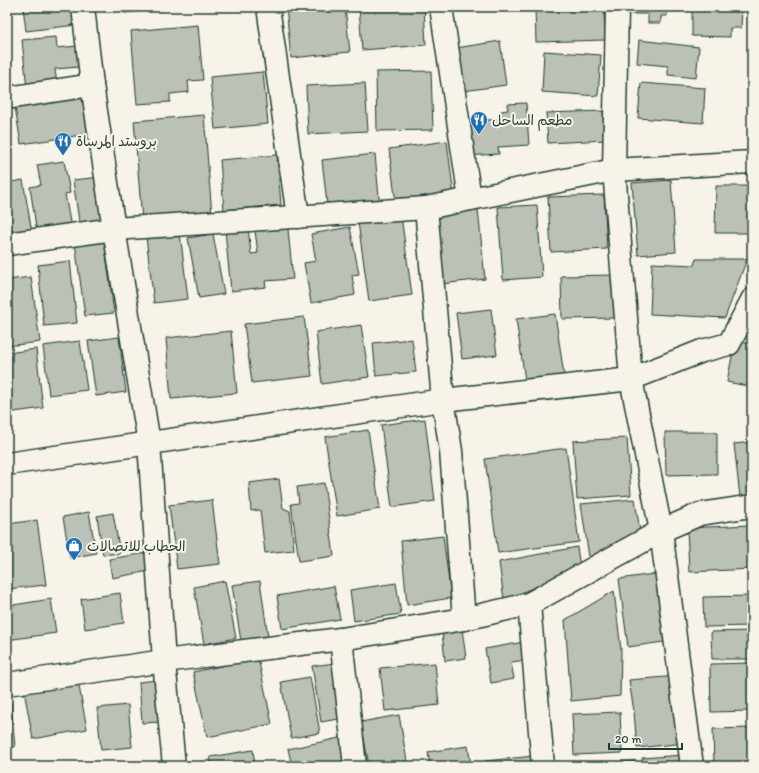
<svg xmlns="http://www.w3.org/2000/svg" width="759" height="773" font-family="Itim,'Playpen Sans Arabic',sans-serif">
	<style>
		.building { fill: #bbc1b6; stroke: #1f3d34 }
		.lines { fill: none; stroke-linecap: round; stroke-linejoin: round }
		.minor-casing { stroke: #1f3d34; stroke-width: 25 }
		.minor { stroke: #f7f3e8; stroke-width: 22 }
		.labels { text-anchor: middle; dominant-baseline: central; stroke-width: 4; stroke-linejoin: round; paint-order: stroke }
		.poi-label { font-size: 14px; fill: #1f3d34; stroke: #f7f3e8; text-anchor: start }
	</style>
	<rect width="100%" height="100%" fill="#f7f3e8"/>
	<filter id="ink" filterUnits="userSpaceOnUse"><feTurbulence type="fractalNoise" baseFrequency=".025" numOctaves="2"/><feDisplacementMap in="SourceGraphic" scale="8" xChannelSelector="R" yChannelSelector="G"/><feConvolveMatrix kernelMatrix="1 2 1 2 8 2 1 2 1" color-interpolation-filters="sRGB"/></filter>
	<g filter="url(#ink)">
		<g class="building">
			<path d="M23 7H73L76 25 26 31Z"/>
			<path d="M124 7H171V9L124 13Z"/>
			<path d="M286 7H345L350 52 291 58Z"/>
			<path d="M359 7H424L426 45 362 50Z"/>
			<path d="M535 7H604L605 40 536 42Z"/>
			<path d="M631 7H667V16H661V23H648V14H631Z"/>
			<path d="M692 7H742L741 28H730V37L692 36Z"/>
			<path d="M198 25 203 80 188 81 189 92 170 94V102L137 104 131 31Z"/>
			<path d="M56 37 57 48 77 46 79 67 55 69 57 86 27 89 22 40Z"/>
			<path d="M639 40 699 47 696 78 668 75V66L637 63Z"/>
			<path d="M500 41 506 85 456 92 450 49Z"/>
			<path d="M544 51 601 55 598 96 542 92Z"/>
			<path d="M431 71 433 130 377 131 376 72Z"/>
			<path d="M263 72 268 124 215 129 210 77Z"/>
			<path d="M365 83 368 131 308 134 306 86Z"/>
			<path d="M641 83 705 88 703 123 638 118Z"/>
			<path d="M83 97 89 134 21 144 15 107Z"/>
			<path d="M526 103 529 145 498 147 499 154 466 156 463 122 502 119 501 111 508 110 507 104Z"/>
			<path d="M604 111 606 140 548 143 546 113Z"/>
			<path d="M7 114 11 140H7Z"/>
			<path d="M204 115 212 215 142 221 134 121Z"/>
			<path d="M447 141 454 196 396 204 389 149Z"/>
			<path d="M375 154 380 208 328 213 322 160Z"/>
			<path d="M277 155 281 205 224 210 220 160Z"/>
			<path d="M64 161 70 193 65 194 71 228 37 233 30 187 41 185 37 165Z"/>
			<path d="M101 177 107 224 80 228 73 180Z"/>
			<path d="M23 180 32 233 7 237V183Z"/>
			<path d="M671 180 676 252 638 255 632 183Z"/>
			<path d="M716 186H752V233H715Z"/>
			<path d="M604 195 607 249 551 252 548 197Z"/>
			<path d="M537 205 542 277 503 280 498 207Z"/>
			<path d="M478 209 485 279 441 284 433 213Z"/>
			<path d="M401 216 412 295 369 301 358 222Z"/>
			<path d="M287 220 293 279 265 281 266 287 231 291 225 230 248 227 251 254 258 253 255 231 261 230V223Z"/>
			<path d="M350 227 359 274 352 275 355 295 311 303 304 263 316 261 311 234Z"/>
			<path d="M180 233 188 299 154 303 146 237Z"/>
			<path d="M213 234 224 294 199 298 188 238Z"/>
			<path d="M104 239 114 313 85 316 75 243Z"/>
			<path d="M696 259H747L725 318 650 314 652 263 694 265Z"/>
			<path d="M70 261 77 323 44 326 38 265Z"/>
			<path d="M615 275 616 318 562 319 561 276Z"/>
			<path d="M31 277 40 342 7 346V280Z"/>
			<path d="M491 309 497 355 462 359 456 313Z"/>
			<path d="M555 314 565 382 526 387 516 319Z"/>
			<path d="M304 317 312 376 252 383 244 324Z"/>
			<path d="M361 325 369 377 322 384 316 332Z"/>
			<path d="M231 331 237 393 171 399 166 338Z"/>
			<path d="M119 337 126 392 96 396 88 341Z"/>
			<path d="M412 339 416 372 376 376 373 343Z"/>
			<path d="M80 341 87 390 49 395 43 346Z"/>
			<path d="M735 341 752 344V387L727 382Z"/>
			<path d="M36 349 43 408 7 413V353Z"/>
			<path d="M425 419 435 501 392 507 381 425Z"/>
			<path d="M368 430 380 509 337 516 325 437Z"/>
			<path d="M665 432H717V474L666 475Z"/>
			<path d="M627 438 631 495 577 499 573 441Z"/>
			<path d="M752 442V496L740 497 734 444Z"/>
			<path d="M566 448 579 542 498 553 485 459Z"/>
			<path d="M279 479 283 508 290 511 294 550 265 553 260 510 251 511 249 483Z"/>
			<path d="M324 483 334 556 299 561 291 504 299 503 297 487Z"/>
			<path d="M635 499 641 538 589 557 581 504Z"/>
			<path d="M212 500 220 564 177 569 169 505Z"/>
			<path d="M89 512 96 553 70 558 63 517Z"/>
			<path d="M113 513 120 553 103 555 97 516Z"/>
			<path d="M37 520 46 585 7 589V524Z"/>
			<path d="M750 525 752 569 689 572 687 528Z"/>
			<path d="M443 536 451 598 407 605 401 541Z"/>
			<path d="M577 547 580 568 504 600 499 562Z"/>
			<path d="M146 553 149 571 112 578 109 559Z"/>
			<path d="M661 573 671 641 628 647 619 579Z"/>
			<path d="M225 581 236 638 204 644 194 587Z"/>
			<path d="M260 581 268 637 241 641 232 585Z"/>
			<path d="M396 583 401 614 354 621 350 590Z"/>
			<path d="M334 586 340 619 282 629 277 596Z"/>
			<path d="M614 591 621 650 620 696 571 701 565 620Z"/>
			<path d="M120 593 124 623 85 629 81 599Z"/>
			<path d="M752 596V626L704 627 703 597Z"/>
			<path d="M51 599 56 633 7 640V606Z"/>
			<path d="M462 629 466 658 445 661 442 632Z"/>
			<path d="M752 631V659H712L711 632Z"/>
			<path d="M524 642 527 660 511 662 514 679 491 683 485 649Z"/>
			<path d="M258 658 272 724 207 737 193 672Z"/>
			<path d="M335 663 344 718 321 722 312 666Z"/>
			<path d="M435 663 439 705 385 711 380 668Z"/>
			<path d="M752 663V711L711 712 710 664Z"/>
			<path d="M678 676 685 743 637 748 634 712 629 680Z"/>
			<path d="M310 677 320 733 291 738 281 682Z"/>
			<path d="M158 680 162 722 142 723 139 682Z"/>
			<path d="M78 681 87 729 33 739 24 691Z"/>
			<path d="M7 702H11L15 747 7 748Z"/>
			<path d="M128 705 132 747 101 750 97 708Z"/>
			<path d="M620 712 622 753 574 755 572 714Z"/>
			<path d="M399 715 407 761 380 766H369L361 722Z"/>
			<path d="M752 728V766H714L713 729Z"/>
			<path d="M344 737 350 766H292L288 749Z"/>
			<path d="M468 746 471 766H430L428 752Z"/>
			<path d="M253 750 255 766H211L210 757Z"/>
			<path d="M683 755 684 766H643L642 758Z"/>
			<path d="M534 756 535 766H486L485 761Z"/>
			<path d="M635 761 636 766H575V765Z"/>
		</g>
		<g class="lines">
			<defs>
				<g id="minor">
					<path d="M83 7 92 85 114 229 149 443 164 661 174 766"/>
					<path d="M268 7 298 217"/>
					<path d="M441 7 470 199"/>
					<path d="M617 7 614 170 631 379 661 531 692 766"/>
					<path d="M7 98 92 85"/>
					<path d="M426 208 443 400 451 451 464 619"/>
					<path d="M7 244 114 229 426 208 614 170 752 162"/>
					<path d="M7 464 443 400 631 379 702 351 729 344 752 300"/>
					<path d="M529 604 543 766"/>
					<path d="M341 639 355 766"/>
					<path d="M7 684 164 661 341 639 464 619 529 604 661 531 700 514 752 506"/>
				</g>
			</defs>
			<use href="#minor" class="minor-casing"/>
			<use href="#minor" class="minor"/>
		</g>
	</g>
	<defs>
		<symbol id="restaurant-pin" viewBox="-11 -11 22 30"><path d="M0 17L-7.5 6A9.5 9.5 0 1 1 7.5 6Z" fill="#1f6fb2" stroke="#f7f3e8"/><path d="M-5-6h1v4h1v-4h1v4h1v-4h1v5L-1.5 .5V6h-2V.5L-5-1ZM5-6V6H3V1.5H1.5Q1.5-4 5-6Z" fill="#fff"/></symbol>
		<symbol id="shop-pin" viewBox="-11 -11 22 30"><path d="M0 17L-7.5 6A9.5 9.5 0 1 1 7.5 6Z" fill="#1f6fb2" stroke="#f7f3e8"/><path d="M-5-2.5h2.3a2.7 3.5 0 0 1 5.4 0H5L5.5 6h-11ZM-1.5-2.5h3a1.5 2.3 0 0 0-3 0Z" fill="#fff"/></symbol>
	</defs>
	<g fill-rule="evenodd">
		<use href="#restaurant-pin" x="469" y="110" width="20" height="27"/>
		<use href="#restaurant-pin" x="53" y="131" width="20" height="27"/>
		<use href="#shop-pin" x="64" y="536" width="20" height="27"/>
	</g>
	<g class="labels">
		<g class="poi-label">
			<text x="492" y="120">مطعم الساحل</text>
			<text x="76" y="141">بروستد المرساة</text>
			<text x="87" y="546">الحطاب للاتصالات</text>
		</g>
	</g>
	<rect width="759" height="773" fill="none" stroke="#f7f3e8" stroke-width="24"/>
	<rect x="12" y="12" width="735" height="749" fill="none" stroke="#1f3d34" stroke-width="1.5" filter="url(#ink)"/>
	<path d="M609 743v6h73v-6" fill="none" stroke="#1f3d34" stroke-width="2"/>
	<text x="615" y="743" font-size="12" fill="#1f3d34" stroke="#f7f3e8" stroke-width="3" paint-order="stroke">20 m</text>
</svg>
